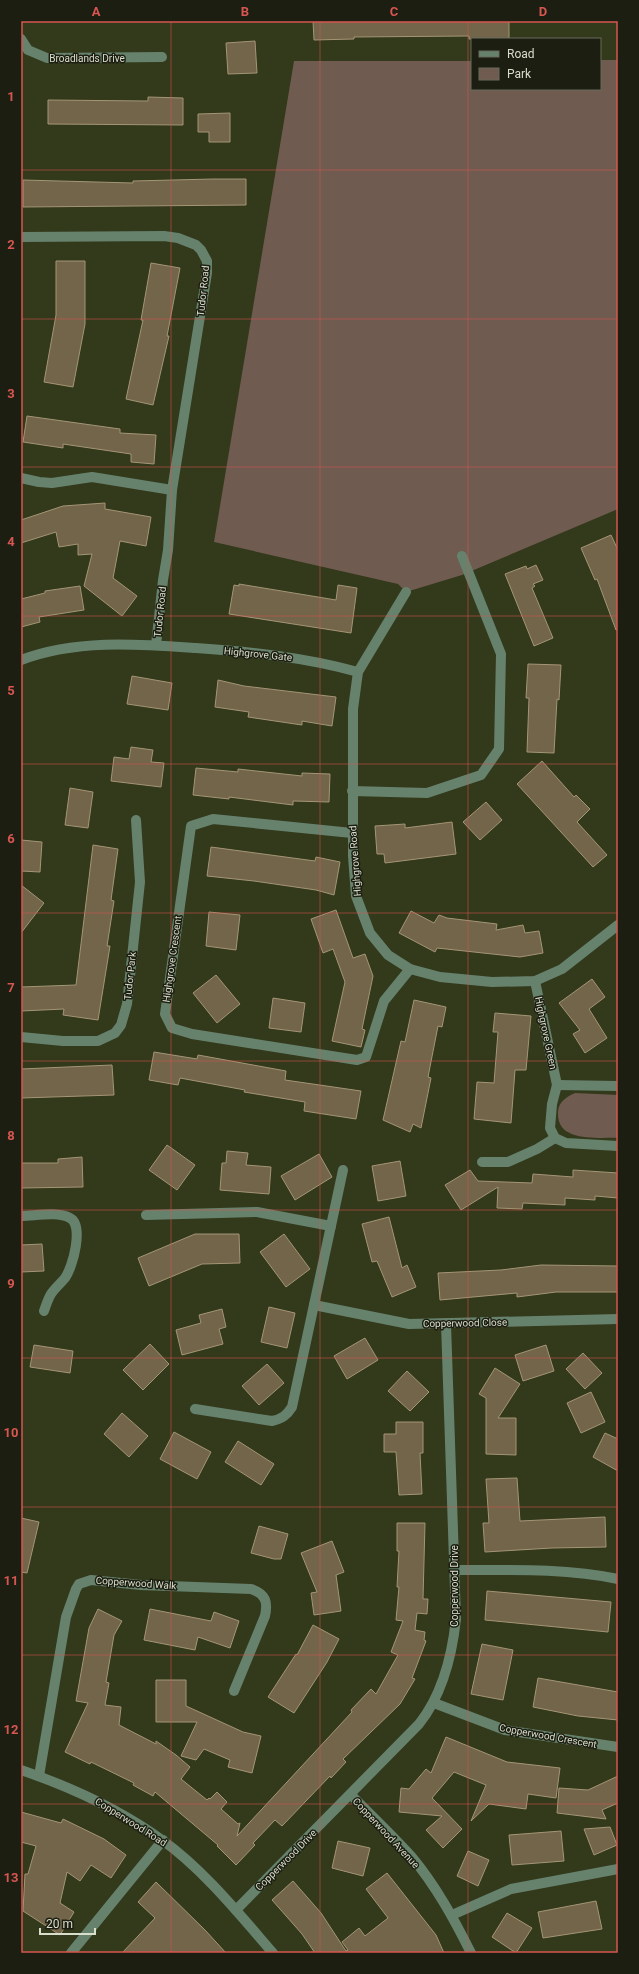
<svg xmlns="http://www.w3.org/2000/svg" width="639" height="1974" font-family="Roboto,sans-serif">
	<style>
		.green { fill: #6f5b4f }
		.building { fill: #72654a; stroke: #a49575 }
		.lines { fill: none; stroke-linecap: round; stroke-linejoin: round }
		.minor { stroke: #66826d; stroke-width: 10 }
		.grid { fill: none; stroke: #d75651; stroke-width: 1; stroke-opacity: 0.55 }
		.labels { text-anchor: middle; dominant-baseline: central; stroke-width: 3; stroke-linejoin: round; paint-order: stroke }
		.street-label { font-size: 10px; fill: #d9decc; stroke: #1c1e11 }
		.neatline { fill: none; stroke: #d75651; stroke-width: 1.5 }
		.grid-label { font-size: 13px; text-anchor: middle; font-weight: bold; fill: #d75651 }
	</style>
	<rect width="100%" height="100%" fill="#33391b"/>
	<g class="green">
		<path d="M600 60H618V509L462 575 406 592 398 584 214 542 294 61H472V89H600Z"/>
		<path d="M575 1093 618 1095V1138C598 1137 557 1143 558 1113 558 1102 566 1097 575 1093Z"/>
	</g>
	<g class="building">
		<path d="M313 21H509V39H469V36L354 37V39L314 40Z"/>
		<path d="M255 41 257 73 228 74 226 43Z"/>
		<path d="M148 97 183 98V125L48 124V100L148 101Z"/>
		<path d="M230 113V142H209V132H198V114Z"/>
		<path d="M213 179H246V205L23 207V180L133 183V181Z"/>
		<path d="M56 261H85V324L73 387 44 382 56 315Z"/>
		<path d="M151 263 180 268 167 336H169L153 405 126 399 143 320H141Z"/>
		<path d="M27 416 120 429V433L156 435 154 464 131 462V454L63 444V448L23 442Z"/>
		<path d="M105 503V509L151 517 146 546 120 541 113 578 137 596 122 616 84 586 92 554 78 555V544L59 547 56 532 21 543V520L63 506Z"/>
		<path d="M611 535 618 550V630H616L597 579 595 580 581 548Z"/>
		<path d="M536 565 543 580 533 584 535 586 532 588 553 638 534 646 505 574 526 566 527 569Z"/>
		<path d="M239 584 336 600 338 585 357 588 351 633 229 614 234 585 239 586Z"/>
		<path d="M80 586 84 610 39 617 40 622 21 627V599L45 593V591Z"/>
		<path d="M528 664 561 665 559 700 557 699 554 753 527 752 529 698H526Z"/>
		<path d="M132 676 172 683 168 710 127 704Z"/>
		<path d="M218 680 244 686 336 697 332 726 302 721V725L248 717 249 712 215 707Z"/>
		<path d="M131 747 153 750 151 762 164 763 161 787 111 781 114 757 129 759Z"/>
		<path d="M542 761 574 797 576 795 590 809 577 822 607 855 593 867 517 784Z"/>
		<path d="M196 768 238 772V769L302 776V773L330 774 329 802 293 801V805L229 797V799L193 795Z"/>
		<path d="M70 788 93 792 88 828 65 825Z"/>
		<path d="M486 802 502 820 480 840 463 822Z"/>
		<path d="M452 822 456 854 385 863 384 854H377L375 826 405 824V828Z"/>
		<path d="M21 840 42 842 40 872 21 871Z"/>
		<path d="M93 845 118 849 111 900 114 901 107 946H110L98 1020 63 1015 64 1009 21 1011V987L76 985Z"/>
		<path d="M211 847 315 861 316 857 340 862 334 895 316 890 254 881 207 876Z"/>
		<path d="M21 885 44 903 21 933Z"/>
		<path d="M336 910 353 958 365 954 373 976 362 1029 365 1030 361 1047 332 1041 345 982 333 949 323 953 311 919Z"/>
		<path d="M411 911 434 923 439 915 447 918 497 924 496 930 523 925 525 933 539 931 543 953 520 957 437 948 435 952 399 933Z"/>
		<path d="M209 912 240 915 236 950 206 946Z"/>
		<path d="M216 975 240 1004 217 1023 193 993Z"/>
		<path d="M592 979 605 997 589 1009 607 1038 585 1053 573 1034 580 1030 559 1003Z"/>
		<path d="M273 998 305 1003 301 1032 269 1028Z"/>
		<path d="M414 1000 446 1007 442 1027 438 1026 428 1077 431 1078 421 1128 413 1124 410 1132 383 1120 401 1041 405 1042Z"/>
		<path d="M495 1013 531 1016 526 1070H515L511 1123 474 1119 477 1082 494 1083 498 1032H493Z"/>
		<path d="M154 1052 197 1059 198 1055 286 1071 285 1080 361 1091 356 1119 304 1111 305 1102 244 1092 245 1090 180 1078 178 1085 149 1080Z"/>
		<path d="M112 1065 114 1095 21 1098V1069Z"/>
		<path d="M167 1145 195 1165 177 1190 149 1170Z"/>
		<path d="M227 1151 248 1153 246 1165 271 1167 269 1194 220 1190 222 1163H226Z"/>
		<path d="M319 1154 332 1177 295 1200 281 1176Z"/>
		<path d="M82 1157 83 1187 21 1188V1163H58V1159Z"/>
		<path d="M400 1161 406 1196 378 1201 372 1166Z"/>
		<path d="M470 1170 478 1181 532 1183 533 1174 573 1177V1170L618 1173V1198L595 1196V1200L565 1198V1205L523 1203 522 1209 497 1208 498 1187 461 1210 445 1185Z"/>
		<path d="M389 1217 402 1268 407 1265 416 1287 392 1297 377 1261 372 1262 362 1224Z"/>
		<path d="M195 1234H239L240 1263 202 1264 149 1286 138 1258Z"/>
		<path d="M284 1234 310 1269 286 1287 260 1252Z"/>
		<path d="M42 1244 44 1271 21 1272V1245Z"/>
		<path d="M541 1265 618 1266V1292H556L517 1297V1293L440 1300 438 1273 501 1270Z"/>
		<path d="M269 1307 295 1313 287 1348 261 1342Z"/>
		<path d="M222 1309 226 1327 219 1329 223 1344 182 1355 176 1330 201 1323 199 1315Z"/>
		<path d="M365 1338 378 1360 347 1379 334 1356Z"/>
		<path d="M150 1344 169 1364 143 1390 123 1370Z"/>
		<path d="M34 1345 73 1351 70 1373 30 1367Z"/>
		<path d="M546 1345 554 1371 523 1381 515 1355Z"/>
		<path d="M583 1353 602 1373 585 1389 566 1369Z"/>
		<path d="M267 1364 284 1383 259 1405 242 1386Z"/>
		<path d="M495 1368 520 1384 498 1418H516V1455L486 1454V1398L479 1394Z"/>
		<path d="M407 1371 429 1392 410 1411 388 1391Z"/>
		<path d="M591 1392 605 1422 581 1433 567 1403Z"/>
		<path d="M122 1413 148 1436 129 1457 104 1434Z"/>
		<path d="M396 1422H423V1453H420L422 1494 399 1495 396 1452H384V1434H396Z"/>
		<path d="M174 1432 211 1452 197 1479 160 1459Z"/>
		<path d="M605 1433 618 1439V1471L593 1457Z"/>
		<path d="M238 1441 274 1464 261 1485 225 1462Z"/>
		<path d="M517 1478 520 1521 605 1517 606 1547 552 1548 485 1552 483 1523H489L486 1479Z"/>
		<path d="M21 1518 39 1522 27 1573 21 1572Z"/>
		<path d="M397 1523H425L423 1599H428L427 1614 417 1613 415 1630 425 1632 424 1640 426 1641 412 1678 415 1679 400 1704 343 1759 346 1762 331 1778 330 1776 282 1826 275 1820 253 1843 255 1845 236 1865 217 1846 218 1845 155 1792 153 1796 133 1785 134 1783 91 1762 90 1764 65 1752 88 1703 76 1701 89 1628 98 1609 122 1621 114 1635 106 1682 109 1683 105 1705 121 1707 119 1725 156 1744V1741L176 1755 190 1767 181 1779 207 1800 209 1798 210 1799 217 1792 227 1802 221 1809 238 1824 240 1823 237 1836 352 1712 351 1710 371 1689 376 1694 398 1655 391 1652 403 1621 396 1620 399 1587H397L399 1551H397Z"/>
		<path d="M259 1526 288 1534 281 1559H274L251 1553Z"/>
		<path d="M332 1541 344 1572 336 1575 341 1611 314 1615 311 1593 317 1592 301 1553Z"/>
		<path d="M487 1591 611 1602 608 1632 485 1620Z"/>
		<path d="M150 1609 211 1621 214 1612 239 1621 230 1648 198 1637 195 1650 144 1640Z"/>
		<path d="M313 1625 339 1639 327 1662 294 1713 268 1697 296 1654 297 1655Z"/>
		<path d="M482 1644 513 1650 503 1700 471 1694Z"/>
		<path d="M538 1678 618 1692V1720L578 1716 533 1707Z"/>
		<path d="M156 1680H186V1706L243 1732 261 1736 252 1773 228 1767 230 1760 204 1749 196 1760 181 1756 197 1722H156Z"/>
		<path d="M446 1737 507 1762 560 1768 556 1798 528 1794 526 1809 489 1804 471 1821 486 1785 454 1772 432 1798 462 1829 443 1848 426 1830 442 1816 399 1812 401 1788 409 1789 426 1769 431 1773Z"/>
		<path d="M618 1776V1803L602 1810 606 1819 557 1813 559 1788 588 1790Z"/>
		<path d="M21 1812 61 1823 63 1819 104 1839 126 1855 111 1878 91 1865 80 1881 67 1872 60 1903 74 1912 60 1935 23 1911 25 1874H28L36 1846 21 1842Z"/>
		<path d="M610 1827 617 1845 594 1855 584 1829Z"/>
		<path d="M561 1831 564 1861 512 1865 509 1835Z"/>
		<path d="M338 1841 370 1848 363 1876 332 1868Z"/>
		<path d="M468 1851 489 1860 478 1886 457 1876Z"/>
		<path d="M387 1873 436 1935 444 1953H315L302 1934 272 1900 293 1881 321 1913 346 1951 348 1950 342 1942 359 1928 365 1936 388 1918 366 1889Z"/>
		<path d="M156 1882 205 1930 226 1953H122L155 1918 138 1902Z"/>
		<path d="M596 1901 602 1929 543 1938 538 1912Z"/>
		<path d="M507 1913 532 1928 516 1953 492 1937Z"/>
	</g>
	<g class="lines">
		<g class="minor">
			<path d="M21 39 28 50 47 58 162 57"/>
			<path d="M21 237 164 236 178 238 196 245 201 250 207 261V273L172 490 168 550 163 580 156 645"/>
			<path d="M21 478 39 482 52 483 92 477 172 490"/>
			<path d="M406 592 358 672 353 709V856L356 896 370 933 388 955 410 969 440 977 492 982 535 981 562 969 618 925"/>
			<path d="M21 660C76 639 138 644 196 648 252 652 304 657 358 672"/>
			<path d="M352 791 427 793 481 775 499 749 501 654 462 556"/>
			<path d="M352 833 213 819 191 826 165 1014 172 1028 192 1034 357 1060 366 1057 384 1001 410 969"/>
			<path d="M535 981 557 1085 552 1104 550 1128 555 1138 566 1143 618 1146"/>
			<path d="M21 1037 63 1041H98L115 1033 121 1025 127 1004 140 882 136 820"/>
			<path d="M557 1085 618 1086"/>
			<path d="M482 1162H508L537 1149 555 1138"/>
			<path d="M146 1215 257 1212 331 1226"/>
			<path d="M21 1216C35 1216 57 1211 70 1218 84 1225 73 1267 65 1278 61 1283 55 1288 51 1294 48 1299 46 1305 44 1311"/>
			<path d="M314 1305 409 1324 618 1319"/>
			<path d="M195 1409 272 1421C282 1419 287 1415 292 1407L343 1170"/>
			<path d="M455 1570C509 1570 565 1568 618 1579"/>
			<path d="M434 1703 505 1730 618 1747"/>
			<path d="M21 1770C71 1787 119 1809 162 1840 203 1869 240 1915 273 1953"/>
			<path d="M39 1776 66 1617 76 1589 79 1584 91 1580 141 1585 251 1589C266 1594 268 1602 265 1616L234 1691"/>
			<path d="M351 1795C371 1815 392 1835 411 1856 436 1886 454 1919 471 1953"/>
			<path d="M236 1910 419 1724C443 1694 452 1656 456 1619L446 1324"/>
			<path d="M452 1915 511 1889 618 1869"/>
			<path d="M71 1953 163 1840"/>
		</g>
	</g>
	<path class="grid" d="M171 21V1953M320 21V1953M468 21V1953M21 170H618M21 319H618M21 467H618M21 616H618M21 764H618M21 913H618M21 1061H618M21 1210H618M21 1358H618M21 1507H618M21 1655H618M21 1804H618"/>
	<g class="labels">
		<g class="street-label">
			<text x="87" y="58">Broadlands Drive</text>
			<text transform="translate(203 291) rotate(-84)">Tudor Road</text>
			<text transform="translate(160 612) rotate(-84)">Tudor Road</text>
			<text transform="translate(258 654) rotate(6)">Highgrove Gate</text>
			<text transform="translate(355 861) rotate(-94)">Highgrove Road</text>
			<text transform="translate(172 959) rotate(-82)">Highgrove Crescent</text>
			<text transform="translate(130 976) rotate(-84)">Tudor Park</text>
			<text transform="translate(546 1033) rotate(78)">Highgrove Green</text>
			<text transform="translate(465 1323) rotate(-1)">Copperwood Close</text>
			<text transform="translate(136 1583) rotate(4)">Copperwood Walk</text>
			<text transform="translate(454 1586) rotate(-90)">Copperwood Drive</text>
			<text transform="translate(548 1736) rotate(10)">Copperwood Crescent</text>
			<text transform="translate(131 1822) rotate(32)">Copperwood Road</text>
			<text transform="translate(386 1833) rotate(47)">Copperwood Avenue</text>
			<text transform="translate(286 1860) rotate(-45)">Copperwood Drive</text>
		</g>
	</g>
	<rect width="639" height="1974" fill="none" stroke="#1c1e11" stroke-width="44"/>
	<rect x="471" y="38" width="130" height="52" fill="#1c1e11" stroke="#686b5c"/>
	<rect x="479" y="51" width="20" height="6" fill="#66826d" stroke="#686b5c"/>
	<text x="507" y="58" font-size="12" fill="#d9decc">Road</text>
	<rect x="479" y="68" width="20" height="12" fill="#6f5b4f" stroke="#686b5c"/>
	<text x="507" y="78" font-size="12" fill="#d9decc">Park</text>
	<path d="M40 1928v6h55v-6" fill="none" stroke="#d9decc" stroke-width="2"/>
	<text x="46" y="1928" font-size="12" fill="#d9decc" stroke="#1c1e11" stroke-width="3" paint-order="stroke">20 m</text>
	<rect x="22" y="22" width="595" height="1930" class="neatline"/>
	<g class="grid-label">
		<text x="96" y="16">A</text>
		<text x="245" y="16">B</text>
		<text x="394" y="16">C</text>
		<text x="543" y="16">D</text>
		<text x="11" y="101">1</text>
		<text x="11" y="249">2</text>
		<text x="11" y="398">3</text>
		<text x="11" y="546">4</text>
		<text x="11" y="695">5</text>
		<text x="11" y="843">6</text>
		<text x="11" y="992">7</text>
		<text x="11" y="1140">8</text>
		<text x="11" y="1288">9</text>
		<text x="11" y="1437">10</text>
		<text x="11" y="1585">11</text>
		<text x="11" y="1734">12</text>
		<text x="11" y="1882">13</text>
	</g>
</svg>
